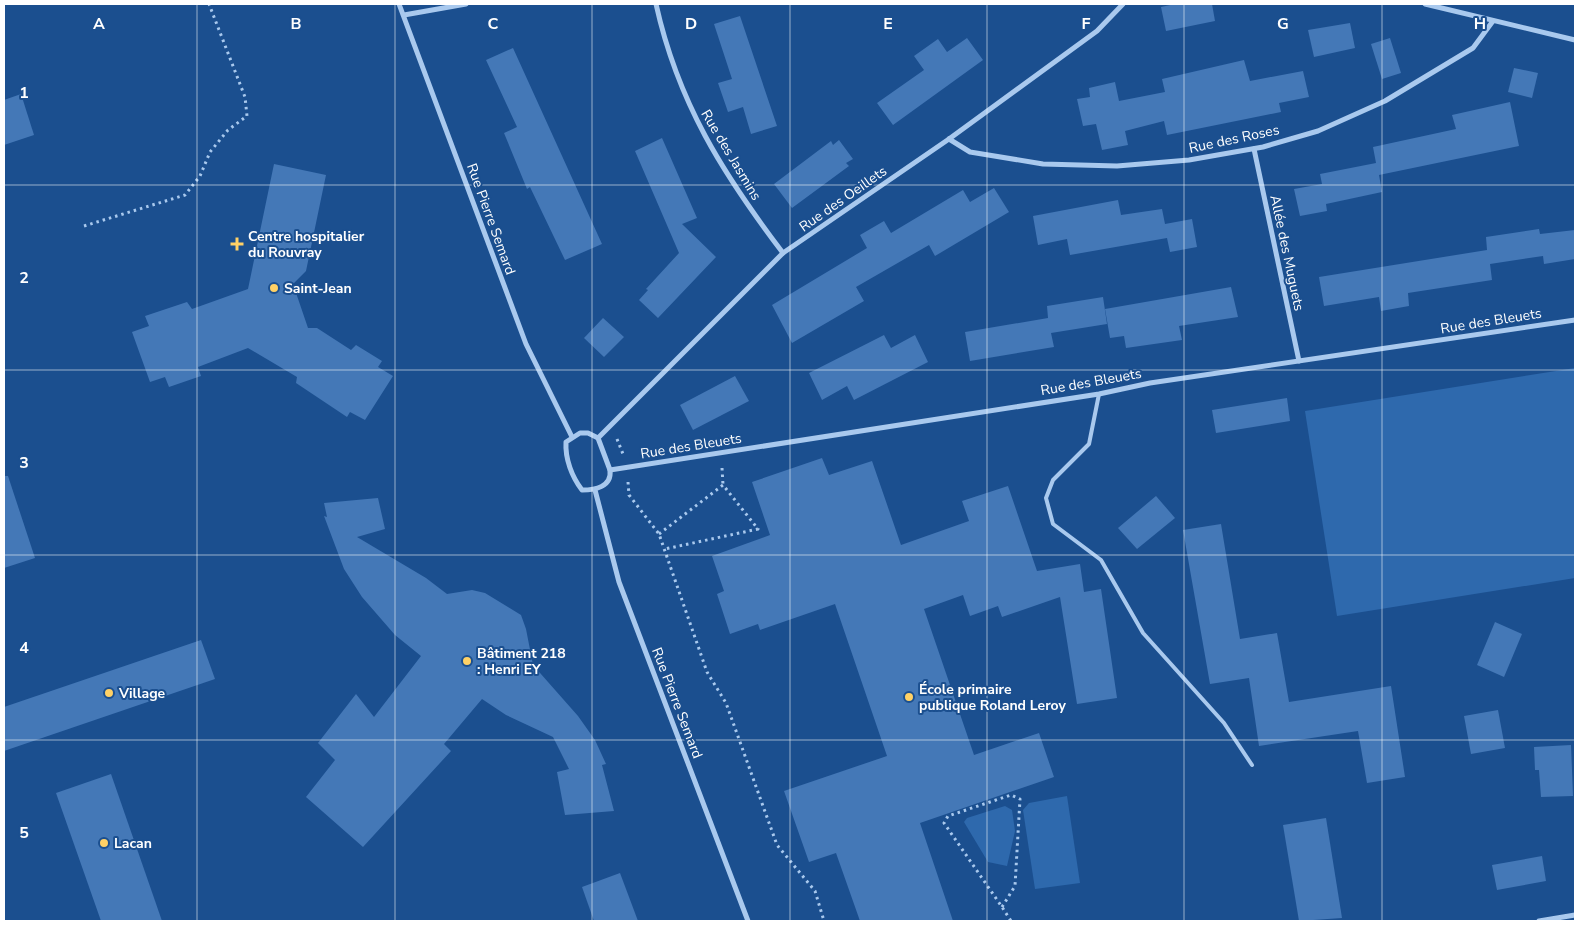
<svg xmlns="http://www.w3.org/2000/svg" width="1579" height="925" font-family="'Nunito Sans',sans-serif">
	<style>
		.green { fill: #2e69ad }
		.building { fill: #4478b7 }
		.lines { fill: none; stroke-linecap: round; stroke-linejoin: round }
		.path { stroke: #a9c9ee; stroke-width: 3; stroke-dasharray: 2.5 4; stroke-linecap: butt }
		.lane { stroke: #a9c9ee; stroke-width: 4 }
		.street { stroke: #a9c9ee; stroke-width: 5 }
		.grid { fill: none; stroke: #fff; stroke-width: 1; stroke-opacity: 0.55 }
		.poi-dot { fill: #ffd166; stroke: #1b4f8f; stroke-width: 2 }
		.labels { text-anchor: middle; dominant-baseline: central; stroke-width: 4; stroke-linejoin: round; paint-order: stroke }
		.street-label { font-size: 14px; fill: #fff; stroke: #1b4f8f }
		.poi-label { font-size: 14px; font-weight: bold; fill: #fff; stroke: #1b4f8f; text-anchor: start }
		.grid-label { font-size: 16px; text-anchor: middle; font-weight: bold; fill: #fff; stroke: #1b4f8f; stroke-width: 4; stroke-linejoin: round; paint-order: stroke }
	</style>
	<rect width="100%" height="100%" fill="#1b4f8f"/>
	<g class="green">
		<path d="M1575 368V578L1337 616 1305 411Z"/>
		<path d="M1067 796 1080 883 1035 889 1023 810 1029 803Z"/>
		<path d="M1005 806 1012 810 1015 831 1007 866 988 862 964 822 967 818Z"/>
	</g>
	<g class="building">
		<path d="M1175 4H1212L1215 21 1166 31 1161 7Z"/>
		<path d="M740 16 777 126 751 134 743 107 728 112 718 83 732 79 714 24Z"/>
		<path d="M1350 23 1355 48 1314 57 1308 30Z"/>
		<path d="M967 38 983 60 893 125 877 103 924 70 914 56 938 39 947 52Z"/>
		<path d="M1390 38 1401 73 1382 79 1371 44Z"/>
		<path d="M513 48 602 244 565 260 530 187 527 189 504 133 517 127 486 60Z"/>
		<path d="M1244 60 1250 81 1303 71 1309 97 1279 103 1281 112 1167 135 1164 121 1125 131 1128 145 1102 150 1096 124 1083 126 1077 99 1090 97 1089 88 1115 82 1119 101 1165 92 1162 79Z"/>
		<path d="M1514 68 1538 73 1532 98 1508 92Z"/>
		<path d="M21 94 34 135 4 145V100Z"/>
		<path d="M1510 102 1519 146 1379 175 1382 192 1326 204 1327 211 1300 216 1294 189 1322 184 1320 174 1376 163 1373 147 1456 129 1452 115Z"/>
		<path d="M662 138 697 218 682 224 716 257 658 318 639 300 648 290 646 289 679 253 635 151Z"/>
		<path d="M839 140 853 159 846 163 849 166 792 208 774 184 831 141 833 145Z"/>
		<path d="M274 164 326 175 306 271 293 284 308 328H317L351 350 356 345 382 361 378 367 393 376 365 420 350 412 347 417 296 383 297 377 248 348 198 367 201 376 169 387 165 377 150 382 132 332 149 326 145 316 187 302 192 309 248 289Z"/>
		<path d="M994 188 1009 212 935 256 929 245 856 287 864 301 792 343 772 305 867 248 860 235 884 221 891 233 963 190 970 202Z"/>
		<path d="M1118 200 1121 215 1162 209 1165 224 1192 219 1197 247 1170 252 1167 238 1070 255 1067 239 1038 245 1033 216Z"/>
		<path d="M1539 229 1540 234 1575 230V259L1544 264 1543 256 1490 264 1492 280 1408 293 1409 306 1381 311 1379 297 1324 306 1319 277 1487 250 1486 237Z"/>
		<path d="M1231 287 1238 317 1179 326 1182 340 1126 348 1124 336 1110 338 1105 309Z"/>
		<path d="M1103 297 1107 324 1051 333 1054 347 970 361 965 332 1048 318 1047 306Z"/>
		<path d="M603 318 624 337 604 357 584 338Z"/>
		<path d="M884 335 891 348 915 335 928 362 854 400 847 386 822 400 809 373Z"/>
		<path d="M735 376 749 401 693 430 680 405Z"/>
		<path d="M1287 398 1290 421 1216 433 1212 410Z"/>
		<path d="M822 458 829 475 872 461 901 545 969 521 962 501 1008 486 1037 571 1080 564 1084 592 1101 589 1117 698 1077 704 1060 597 1002 617 998 606 970 616 963 595 924 609 974 755 1039 733 1054 777 920 823 953 921H860L836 853 809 862 784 791 887 756 835 604 760 630 758 624 730 634 717 594 724 591 712 556 770 535 752 482Z"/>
		<path d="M4 476H8L35 558 4 568Z"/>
		<path d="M1156 496 1175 518 1137 549 1118 528Z"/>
		<path d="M378 498 385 529 357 537 426 578 447 594 472 590 485 593 521 615 526 629 533 665 578 716 595 740 606 764 602 765 614 811 565 815 557 772 569 769 553 737 506 715 482 699 444 744 451 751 363 847 306 797 335 760 318 743 356 694 374 717 421 656 395 635 362 597 344 569 324 516 327 517 324 503Z"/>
		<path d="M1221 524 1240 639 1277 633 1289 702 1391 686 1405 777 1367 783 1358 731 1259 746 1249 678 1210 684 1183 530Z"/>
		<path d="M1495 622 1522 634 1504 677 1477 665Z"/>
		<path d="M201 640 215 679 4 751V707Z"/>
		<path d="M1498 710 1505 748 1471 754 1464 716Z"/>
		<path d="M1571 745 1573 796 1541 797 1539 770H1535L1534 747Z"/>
		<path d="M111 774 162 921H101L56 793Z"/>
		<path d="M1326 818 1342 918 1299 921 1283 825Z"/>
		<path d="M1542 856 1546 881 1497 890 1492 865Z"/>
		<path d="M620 873 638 921H594L582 887Z"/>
	</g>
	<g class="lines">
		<g class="path">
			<path d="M84 226 185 195 200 176 210 152 228 130 247 116 245 97 209 4"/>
			<path d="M617 439 623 454"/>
			<path d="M722 468 723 485"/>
			<path d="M628 482 629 495 659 534 707 672 726 703 777 845 815 891 824 921"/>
			<path d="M659 534 723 485 758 529 665 549"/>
			<path d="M1002 907 1015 886 1020 799 1011 795 948 816 944 823 1002 907 1011 921"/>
		</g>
		<path class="lane" d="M1099 394 1089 444 1053 480 1046 498 1053 524 1101 560 1143 633 1224 723 1252 765"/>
		<g class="street">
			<path d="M399 4 526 344 572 437"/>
			<path d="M656 4C678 103 723 174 783 253"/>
			<path d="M1425 4 1575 40"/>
			<path d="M404 15 466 4"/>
			<path d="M949 139 970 152 1043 164 1117 166 1189 160 1263 147 1318 131 1385 101 1473 48 1493 21"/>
			<path d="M1254 149 1299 361"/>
			<path d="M580 433H588L598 438 610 470C612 487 595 490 582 490 572 477 565 459 566 442Z"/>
			<path d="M598 438 783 253 949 139 1097 31 1123 4"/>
			<path d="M610 470 1099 394 1150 383 1575 320"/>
			<path d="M595 490 619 582 748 921"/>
			<path d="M1539 921 1575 915"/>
		</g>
	</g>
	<path class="grid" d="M197 4V921M395 4V921M592 4V921M790 4V921M987 4V921M1184 4V921M1382 4V921M4 185H1575M4 370H1575M4 555H1575M4 740H1575"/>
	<g class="poi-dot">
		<path d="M234.5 236.5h5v5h5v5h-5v5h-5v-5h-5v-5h5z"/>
		<circle cx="274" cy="288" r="5"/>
		<circle cx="467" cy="661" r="5"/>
		<circle cx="109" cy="693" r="5"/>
		<circle cx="909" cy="697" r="5"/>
		<circle cx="104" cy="843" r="5"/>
	</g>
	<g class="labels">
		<g class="street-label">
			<text transform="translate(1234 139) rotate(-12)">Rue des Roses</text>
			<text transform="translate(731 155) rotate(59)">Rue des Jasmins</text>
			<text transform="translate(843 199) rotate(-35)">Rue des Oeillets</text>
			<text transform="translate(491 219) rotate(70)">Rue Pierre Semard</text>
			<text transform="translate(1287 253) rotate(78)">Allée des Muguets</text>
			<text transform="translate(1491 321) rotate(-9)">Rue des Bleuets</text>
			<text transform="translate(1091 382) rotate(-10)">Rue des Bleuets</text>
			<text transform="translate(691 446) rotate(-9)">Rue des Bleuets</text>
			<text transform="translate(677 703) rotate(69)">Rue Pierre Semard</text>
		</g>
		<g class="poi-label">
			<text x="248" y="236">Centre hospitalier<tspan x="248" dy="16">du Rouvray</tspan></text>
			<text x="284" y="288">Saint-Jean</text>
			<text x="477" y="653">Bâtiment 218<tspan x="477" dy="16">: Henri EY</tspan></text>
			<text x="919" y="689">École primaire<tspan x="919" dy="16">publique Roland Leroy</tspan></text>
			<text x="119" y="693">Village</text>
			<text x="114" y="843">Lacan</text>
		</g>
	</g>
	<g class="grid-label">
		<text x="99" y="29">A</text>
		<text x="296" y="29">B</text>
		<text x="493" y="29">C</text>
		<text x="691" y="29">D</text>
		<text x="888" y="29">E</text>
		<text x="1086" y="29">F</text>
		<text x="1283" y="29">G</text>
		<text x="1480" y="29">H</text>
		<text x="24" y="98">1</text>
		<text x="24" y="283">2</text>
		<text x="24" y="468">3</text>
		<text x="24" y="653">4</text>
		<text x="24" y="838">5</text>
	</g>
	<rect width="1579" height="925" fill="none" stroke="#ffffff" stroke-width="10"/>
</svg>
